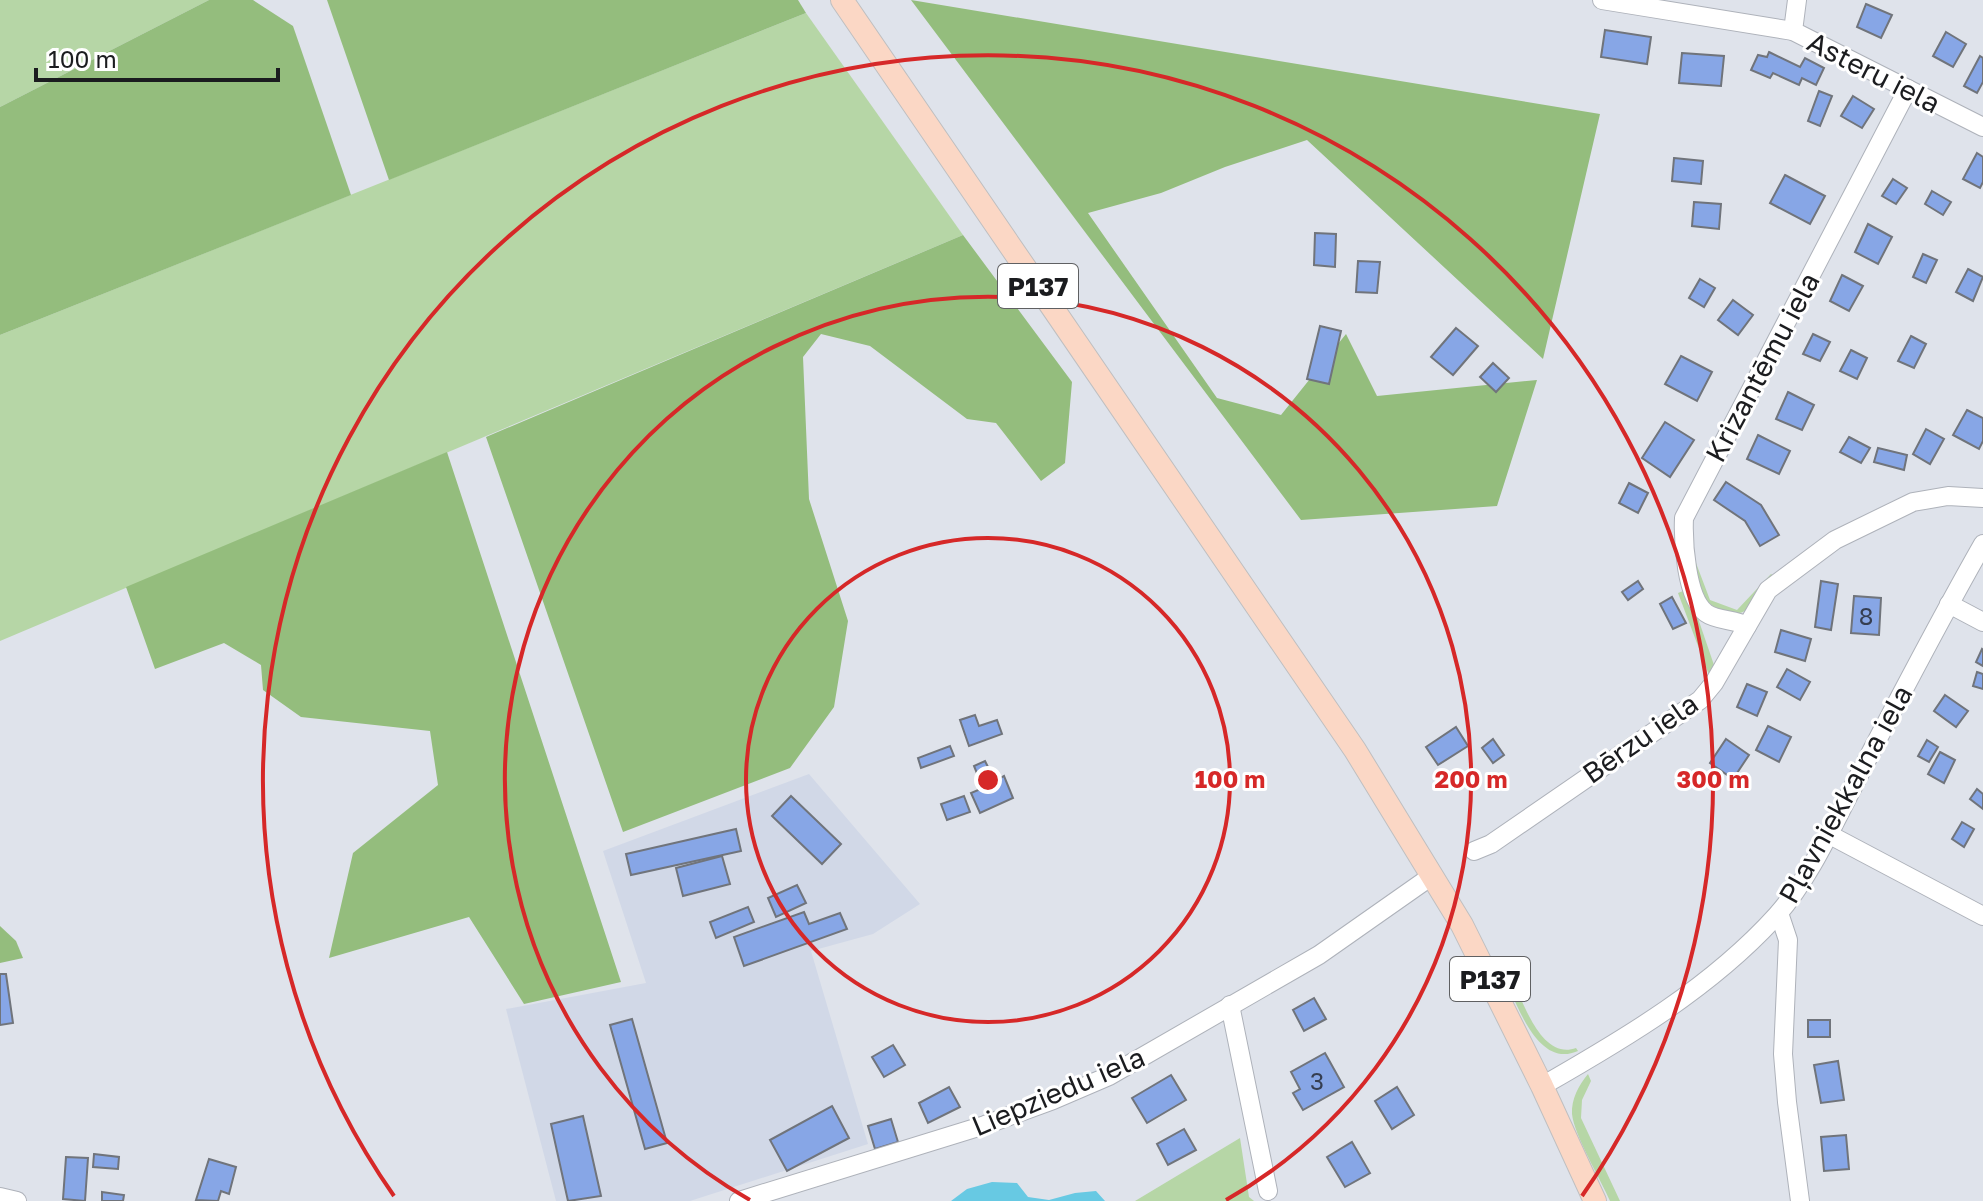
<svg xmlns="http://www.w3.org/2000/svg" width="1983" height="1201" font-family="'Golos Text',sans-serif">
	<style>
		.built { fill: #d1d8e7 }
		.green { fill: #b6d6a6 }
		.forest { fill: #94bd7d }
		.water { fill: #67c9e3 }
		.building { fill: #87a6e6; stroke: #70747b; stroke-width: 2 }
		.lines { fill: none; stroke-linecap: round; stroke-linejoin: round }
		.minor-casing { stroke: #aeb2ba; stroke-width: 20 }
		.major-casing { stroke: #bfbfc0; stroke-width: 24 }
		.minor { stroke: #fff; stroke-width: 18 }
		.major { stroke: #fbd7c5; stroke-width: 22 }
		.ring { fill: none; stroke: #d62828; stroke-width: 4 }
		.labels { text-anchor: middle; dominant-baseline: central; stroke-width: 6; stroke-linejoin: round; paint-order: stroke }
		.number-label { font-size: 24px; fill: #363e51 }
		.shield { fill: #fff; stroke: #5f6062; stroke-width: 2 }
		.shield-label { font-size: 26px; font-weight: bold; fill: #1b1c1f }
		.street-label { font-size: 28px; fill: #1b1c1f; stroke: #fff }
		.centre { fill: #d62828; stroke: #fff; stroke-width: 4 }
		.ring-label { font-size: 24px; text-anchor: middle; font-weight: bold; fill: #d62828; stroke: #fff; stroke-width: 6; stroke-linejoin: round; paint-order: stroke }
	</style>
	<rect width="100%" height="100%" fill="#dfe3eb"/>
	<path class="built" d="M809 774 920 904 873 934 811 951 868 1144 690 1201H556L506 1009 646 983 603 851Z"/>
	<g class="green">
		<path d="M0 0H209L0 107Z"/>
		<path d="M806 13 963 235 0 641V335Z"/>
		<path d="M1696 563 1710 600 1737 610 1771 574 1774 576C1766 587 1757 602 1746 610 1740 615 1735 613 1728 612 1703 608 1699 587 1692 565Z"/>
		<path d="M1688 589 1715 668 1709 675 1678 593Z"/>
		<path d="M1509 972C1522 998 1540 1061 1576 1048L1578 1051C1537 1069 1517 1003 1503 975Z"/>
		<path d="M1588 1074 1591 1081 1582 1100 1581 1118 1620 1201H1610C1601 1180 1574 1135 1572 1114 1571 1099 1579 1085 1588 1074Z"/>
		<path d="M1240 1138 1249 1197 1254 1201H1135Z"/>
	</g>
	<g class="forest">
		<path d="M209 0H253L293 26 351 195 0 335V107Z"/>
		<path d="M327 0H798L806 13 389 180Z"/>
		<path d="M911 0 1600 114 1543 359 1307 140 1225 167 1161 193 1088 213 1217 398 1281 415 1346 334 1377 396 1537 380 1497 506 1301 520Z"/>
		<path d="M963 235 1072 382 1065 463 1041 481 996 423 967 419 870 346 821 334 803 357 809 499 848 621 834 707 790 768 623 832 486 437Z"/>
		<path d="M447 452 621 982 524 1004 469 917 329 958 353 853 438 785 430 731 301 717 263 690 261 665 224 643 155 669 126 587Z"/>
		<path d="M0 926 16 941 23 958 0 963Z"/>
	</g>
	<path class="water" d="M992 1182 1017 1183 1028 1197 1049 1200 1075 1193 1096 1191 1105 1201H951L967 1189Z"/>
	<g class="building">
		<path d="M1866 4 1892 15 1881 38 1857 27Z"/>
		<path d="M1605 30 1651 37 1647 64 1601 57Z"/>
		<path d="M1946 32 1966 44 1953 67 1933 56Z"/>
		<path d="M1769 52 1800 67 1805 58 1824 68 1816 85 1802 78 1799 85 1773 73 1770 78 1751 70 1758 55 1767 57Z"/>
		<path d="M1682 53 1724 56 1721 86 1679 83Z"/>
		<path d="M1980 56 1983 58V82L1977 93 1964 86Z"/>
		<path d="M1819 91 1832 96 1820 126 1808 121Z"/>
		<path d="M1853 96 1874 109 1862 128 1841 116Z"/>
		<path d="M1977 153 1983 157V182L1980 188 1963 179Z"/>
		<path d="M1674 158 1703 161 1701 184 1672 181Z"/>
		<path d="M1785 175 1825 196 1810 224 1770 203Z"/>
		<path d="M1893 179 1907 188 1896 204 1882 196Z"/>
		<path d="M1932 191 1951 202 1943 215 1925 204Z"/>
		<path d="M1694 202 1721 204 1719 229 1692 226Z"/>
		<path d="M1868 224 1892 237 1878 264 1855 252Z"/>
		<path d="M1315 233 1336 234 1335 267 1314 265Z"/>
		<path d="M1923 254 1937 260 1926 283 1913 277Z"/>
		<path d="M1358 261 1380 262 1377 293 1356 292Z"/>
		<path d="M1968 269 1983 277 1973 301 1956 292Z"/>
		<path d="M1842 275 1863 286 1849 311 1830 301Z"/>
		<path d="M1700 279 1715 288 1704 307 1689 298Z"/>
		<path d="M1733 300 1753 315 1738 335 1718 320Z"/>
		<path d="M1320 326 1341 331 1329 384 1307 379Z"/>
		<path d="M1456 328 1478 346 1453 375 1431 357Z"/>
		<path d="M1813 334 1830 342 1820 361 1803 354Z"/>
		<path d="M1911 336 1926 344 1914 368 1898 361Z"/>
		<path d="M1851 350 1867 358 1857 379 1840 371Z"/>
		<path d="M1681 356 1712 372 1697 401 1665 384Z"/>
		<path d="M1493 363 1509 378 1496 392 1480 377Z"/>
		<path d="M1788 392 1814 405 1802 430 1776 419Z"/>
		<path d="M1967 410 1983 418V441L1979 449 1953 435Z"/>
		<path d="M1665 422 1694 440 1670 477 1642 458Z"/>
		<path d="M1926 429 1944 439 1930 464 1913 454Z"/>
		<path d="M1758 435 1790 451 1779 474 1747 459Z"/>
		<path d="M1849 437 1870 448 1861 463 1840 452Z"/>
		<path d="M1878 448 1907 455 1904 470 1874 462Z"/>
		<path d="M1726 482 1761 505 1779 535 1760 546 1745 521 1714 500Z"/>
		<path d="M1629 483 1648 493 1638 513 1619 503Z"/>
		<path d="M1638 581 1643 589 1628 600 1622 592Z"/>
		<path d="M1821 581 1838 584 1831 630 1815 627Z"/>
		<path d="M1854 596 1881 598 1879 635 1851 633Z"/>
		<path d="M1672 597 1686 623 1673 629 1660 604Z"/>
		<path d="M1781 630 1811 639 1805 661 1775 652Z"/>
		<path d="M1982 649 1983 650V666L1976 662Z"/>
		<path d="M1787 669 1810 682 1800 700 1777 687Z"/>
		<path d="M1977 672 1983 674V689L1973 686Z"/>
		<path d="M1747 684 1767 692 1757 716 1737 707Z"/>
		<path d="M1945 695 1968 711 1956 727 1934 711Z"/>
		<path d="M975 715 979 726 997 720 1002 734 969 746 960 720Z"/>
		<path d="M1768 726 1791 737 1779 762 1756 750Z"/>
		<path d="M1456 727 1468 746 1438 765 1426 747Z"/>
		<path d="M1493 739 1504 755 1493 763 1482 748Z"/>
		<path d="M1726 739 1749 755 1733 779 1710 763Z"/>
		<path d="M1927 740 1938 747 1929 762 1918 756Z"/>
		<path d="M950 746 954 756 921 768 918 758Z"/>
		<path d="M1940 752 1955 760 1944 783 1928 774Z"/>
		<path d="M985 761 995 781 1004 776 1013 798 980 813 971 793 983 788 974 766Z"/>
		<path d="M1977 789 1983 794V809L1970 799Z"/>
		<path d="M791 796 841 844 822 864 772 816Z"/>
		<path d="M964 796 970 812 947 820 941 804Z"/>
		<path d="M1962 822 1974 829 1964 847 1952 839Z"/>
		<path d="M736 829 741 851 631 875 626 854Z"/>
		<path d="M722 856 730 884 683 896 676 868Z"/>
		<path d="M797 885 806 903 776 917 768 898Z"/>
		<path d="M748 907 754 922 716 938 710 922Z"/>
		<path d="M804 912 809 924 840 913 847 929 744 966 734 937Z"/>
		<path d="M0 974H6L13 1023 0 1025Z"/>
		<path d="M1314 998 1326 1019 1304 1031 1293 1010Z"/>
		<path d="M632 1019 667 1143 645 1149 610 1025Z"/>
		<rect x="1808" y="1020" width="22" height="17"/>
		<path d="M893 1045 905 1065 884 1077 872 1057Z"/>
		<path d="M1325 1053 1344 1087 1303 1110 1293 1093 1300 1089 1291 1072Z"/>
		<path d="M1838 1061 1844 1100 1821 1103 1814 1065Z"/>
		<path d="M1171 1075 1186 1100 1147 1123 1132 1098Z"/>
		<path d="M949 1087 960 1107 928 1123 919 1103Z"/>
		<path d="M1397 1087 1414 1115 1392 1129 1375 1101Z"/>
		<path d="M832 1106 849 1138 787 1171 770 1140Z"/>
		<path d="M583 1116 601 1196 568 1201 551 1124Z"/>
		<path d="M891 1119 898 1142 875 1149 868 1126Z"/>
		<path d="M1184 1129 1196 1150 1168 1165 1157 1144Z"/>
		<path d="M1846 1135 1849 1169 1824 1171 1821 1137Z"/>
		<path d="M1352 1142 1370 1173 1345 1187 1327 1157Z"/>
		<path d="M94 1154 119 1157 118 1169 93 1167Z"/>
		<path d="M66 1157 88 1158 85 1201 63 1199Z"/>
		<path d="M209 1159 236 1167 229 1194 221 1191 218 1201 196 1200Z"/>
		<path d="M102 1192 124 1195 123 1201H102Z"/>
	</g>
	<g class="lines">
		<defs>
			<g id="minor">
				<path d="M1602 0 1793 31"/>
				<path d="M1797 0 1793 31 1983 127"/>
				<path d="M1949 604 1983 622"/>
				<path d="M1747 626C1735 619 1717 621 1706 613 1686 598 1683 541 1684 518L1908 89"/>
				<path d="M1828 834 1983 916"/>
				<path d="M1474 851 1491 844 1700 700 1714 683 1768 590 1835 540 1913 502 1948 496 1983 498"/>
				<path d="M1779 913 1788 940 1783 1054 1787 1102 1800 1201"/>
				<path d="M1230 1005 1268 1191"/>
				<path d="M1542 1086C1626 1038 1712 987 1777 915 1810 878 1834 823 1857 779 1898 700 1939 621 1983 544"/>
				<path d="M0 1197 17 1201"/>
				<path d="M739 1201 985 1125 1053 1100 1109 1076 1319 955 1433 875"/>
			</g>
			<path id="major" d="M842 0 1355 750 1462 925 1542 1086 1595 1201"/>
		</defs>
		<use href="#minor" class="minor-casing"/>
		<use href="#major" class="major-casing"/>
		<use href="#minor" class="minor"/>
		<use href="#major" class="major"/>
	</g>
	<g class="ring">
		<circle cx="988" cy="780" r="242"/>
		<path d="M750 1200A483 483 0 1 1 1226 1200"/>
		<path d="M394 1196A725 725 0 1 1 1582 1196"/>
	</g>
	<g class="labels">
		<g class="number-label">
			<text x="1866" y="615">8</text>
			<text x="1317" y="1080">3</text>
		</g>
		<g class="shield">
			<rect x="998" y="264" width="80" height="44" rx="6"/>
			<rect x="1450" y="957" width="80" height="44" rx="6"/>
		</g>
		<g class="shield-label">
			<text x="1038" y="286">P137</text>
			<text x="1490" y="979">P137</text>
		</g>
		<g class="street-label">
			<text transform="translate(1874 72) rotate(27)">Asteru iela</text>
			<text transform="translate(1762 367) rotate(-62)">Krizantēmu iela</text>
			<text transform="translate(1640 738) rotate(-35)">Bērzu iela</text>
			<text transform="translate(1845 794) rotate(-61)">Pļavniekkalna iela</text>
			<text transform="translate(1058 1091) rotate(-23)">Liepziedu iela</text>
		</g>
	</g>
	<circle cx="988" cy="780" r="12" class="centre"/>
	<g class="ring-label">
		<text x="1230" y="788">100 m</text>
		<text x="1471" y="788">200 m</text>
		<text x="1713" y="788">300 m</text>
	</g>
	<path d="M36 68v12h242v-12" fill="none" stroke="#1b1c1f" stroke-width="4"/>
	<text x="48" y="68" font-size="24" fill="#1b1c1f" stroke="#ffffff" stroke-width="6" paint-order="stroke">100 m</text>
</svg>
